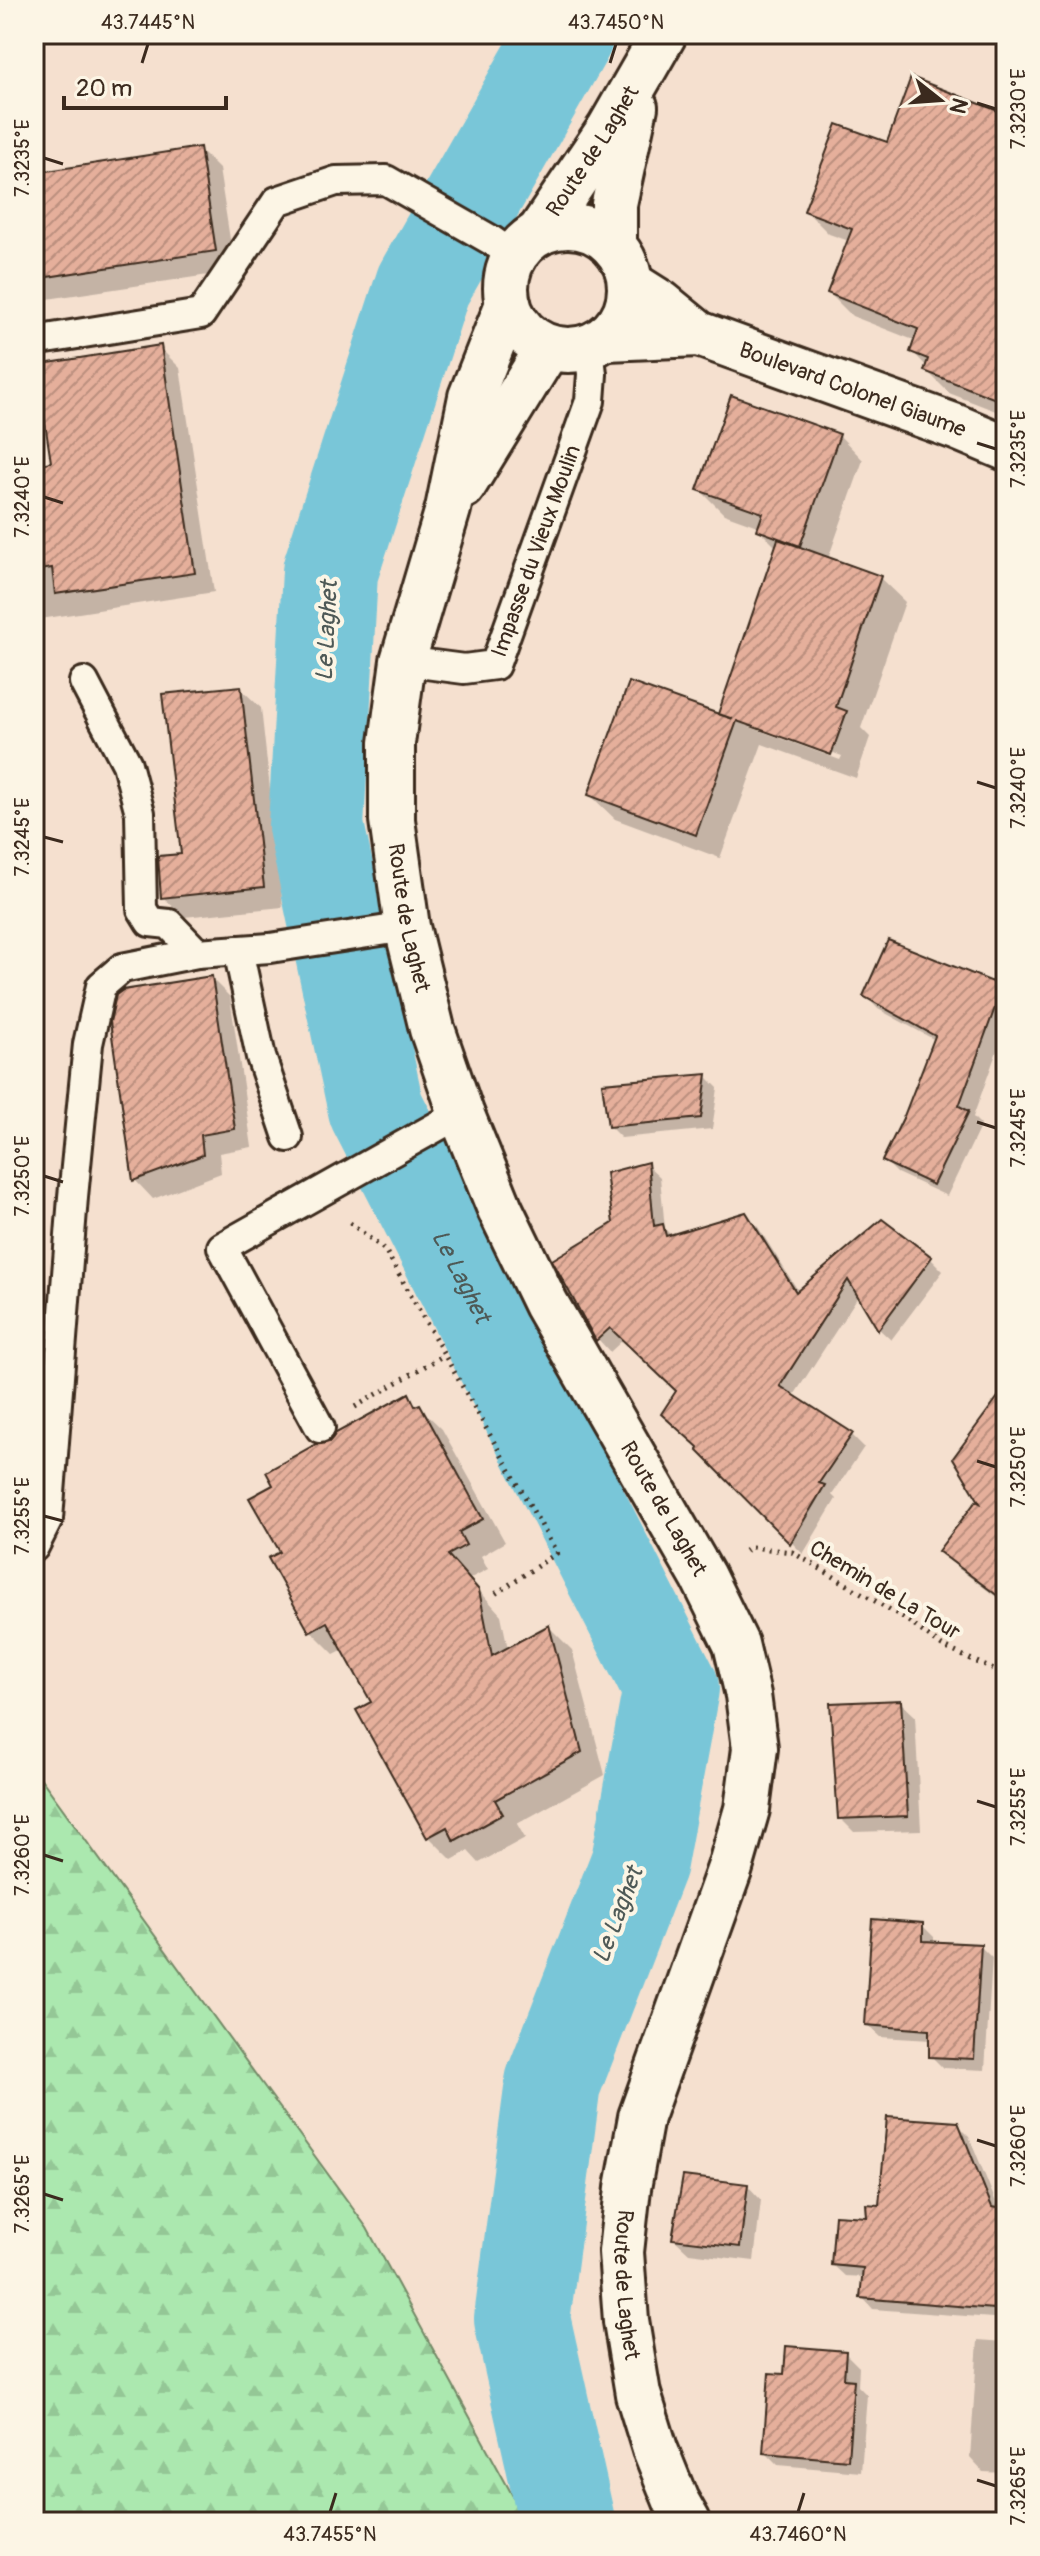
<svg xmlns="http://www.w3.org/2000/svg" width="1040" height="2556" font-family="Pangolin,sans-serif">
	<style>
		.forest { fill: url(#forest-firs); stroke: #738966; stroke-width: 2 }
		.shadow { fill: #0003; fill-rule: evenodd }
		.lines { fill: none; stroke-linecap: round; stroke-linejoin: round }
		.river { stroke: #79c6d8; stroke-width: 96 }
		.building { fill: url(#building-hatch); stroke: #3b2a1e; stroke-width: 2 }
		.lane-casing { stroke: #3b2a1e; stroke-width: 34 }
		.street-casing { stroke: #3b2a1e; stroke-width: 50 }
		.secondary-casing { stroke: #3b2a1e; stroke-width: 50 }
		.path { stroke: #3b2a1e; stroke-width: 5; stroke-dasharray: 2 6; stroke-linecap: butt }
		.lane { stroke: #fcf5e5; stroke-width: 28 }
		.street { stroke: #fcf5e5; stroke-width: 44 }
		.secondary { stroke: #fcf5e5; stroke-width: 44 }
		.ticks { fill: none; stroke: #3b2a1e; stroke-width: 3 }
		.labels { text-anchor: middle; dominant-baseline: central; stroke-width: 8; stroke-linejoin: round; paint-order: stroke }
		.street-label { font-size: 22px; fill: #3b2a1e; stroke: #fcf5e5 }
		.water-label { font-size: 24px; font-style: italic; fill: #4e5956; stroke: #fcf5e5 }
		.neatline { fill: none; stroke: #3b2a1e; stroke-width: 3 }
		.ticks-label { font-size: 20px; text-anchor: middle; fill: #3b2a1e }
	</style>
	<defs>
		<pattern id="forest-firs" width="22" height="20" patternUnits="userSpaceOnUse" patternTransform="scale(2)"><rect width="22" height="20" fill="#abe8af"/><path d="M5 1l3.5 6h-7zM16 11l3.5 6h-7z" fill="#94c796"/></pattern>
		<pattern id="building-hatch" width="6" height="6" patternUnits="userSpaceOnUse" patternTransform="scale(2)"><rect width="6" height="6" fill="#e5af9b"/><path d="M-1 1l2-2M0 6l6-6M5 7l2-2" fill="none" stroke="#bb8f7e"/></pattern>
	</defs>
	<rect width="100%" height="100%" fill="#f5e0cf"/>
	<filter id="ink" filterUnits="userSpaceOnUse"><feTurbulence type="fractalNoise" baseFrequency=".0125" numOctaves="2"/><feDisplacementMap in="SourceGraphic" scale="16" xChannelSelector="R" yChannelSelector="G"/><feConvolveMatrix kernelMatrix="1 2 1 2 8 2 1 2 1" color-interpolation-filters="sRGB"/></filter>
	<g filter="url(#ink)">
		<path class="forest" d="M34 1769 367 2228 527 2522H34Z"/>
		<g class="shadow">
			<path d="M1006 109V415L949 393 926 370 927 367 912 351 916 341 852 316 829 293 849 241 829 234 806 211 888 145 1004 115Z"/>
			<path d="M199 149 219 169 235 271 34 301V175Z"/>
			<path d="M160 348 180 368 214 592 34 620V467L53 464Z"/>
			<path d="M839 435 863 460 828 559 880 578 905 602 861 728 870 737 856 778 762 744 720 858 615 819 590 795 725 719 777 548 759 530 760 527 724 514 699 489ZM747 722 842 756 840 760 747 726Z"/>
			<path d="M240 688 261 708 283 907 184 917 163 897 183 856Z"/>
			<path d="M211 978 230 997 252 1147 219 1153 221 1173 153 1199 135 1180Z"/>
			<path d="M1002 988 1006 992V1026L973 1117 981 1125 947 1196 897 1173 884 1160 906 1117 935 1040 878 1009 865 995Z"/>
			<path d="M706 1076 718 1088 712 1129 621 1138 609 1126Z"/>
			<path d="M647 1165 660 1177 665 1229 672 1236 745 1214 758 1227 799 1292 930 1258 943 1271 891 1340 879 1329 859 1295 793 1397 851 1434 864 1447 832 1495 836 1499 803 1554 699 1449 679 1391 624 1339 610 1352 598 1339 615 1224Z"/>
			<path d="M1006 1391V1604L959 1569 941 1551 985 1509Z"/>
			<path d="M408 1396 442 1429 505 1542 481 1556 488 1569 469 1579 501 1615 508 1649 549 1627 572 1650 605 1775 517 1824 525 1838 479 1863 468 1851 452 1860 429 1837 358 1711 374 1703 344 1649 334 1654 311 1631 282 1553 276 1486 330 1444Z"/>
			<path d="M900 1702 915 1716 921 1830 854 1832 840 1818Z"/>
			<path d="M922 1925 934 1937V1944L980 1946 992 1958 985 2070 943 2068 931 2056V2040L880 2037 867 2025Z"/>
			<path d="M957 2124 969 2136 999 2210 1006 2211V2319L873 2309 862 2297 864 2277 845 2276 833 2265 869 2219Z"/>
			<path d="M747 2185 761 2200 754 2261 689 2253 674 2239Z"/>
			<path d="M978 2340 1006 2342V2473L983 2472 970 2458Z"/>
			<path d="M845 2353 859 2367 858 2386 867 2395 861 2472 778 2465 765 2452 786 2376Z"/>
		</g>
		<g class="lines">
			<path class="river" id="s1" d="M566 34 423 285 330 572 316 826 376 1109 671 1688 639 1862 553 2083 522 2319 567 2522"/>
		</g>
		<g class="building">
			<path d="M911 77 1006 114V403L924 371 928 359 910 352 918 329 827 293 852 229 804 211 837 124 887 142Z"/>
			<path d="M200 147 216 251 34 279V173Z"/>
			<path d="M161 345 195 573 55 594 52 568 34 571V465L51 462 36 365Z"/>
			<path d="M731 395 840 434 800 546 757 530 763 513 697 490Z"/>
			<path d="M778 539 881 576 836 707 847 711 831 755 737 721 696 835 588 795 629 682 733 719 718 714Z"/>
			<path d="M241 686 264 887 161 898 158 856 181 854 162 694Z"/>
			<path d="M888 940 1003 986 959 1106 969 1111 933 1185 882 1161 904 1116 935 1036 863 996Z"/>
			<path d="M212 976 235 1129 201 1135 203 1155 133 1181 110 1022 116 995 123 990Z"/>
			<path d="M707 1074 701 1118 608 1127 602 1083Z"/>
			<path d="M648 1162 654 1226 663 1224 666 1236 746 1212 796 1292 882 1219 932 1257 878 1330 848 1280 780 1386 853 1433 819 1483 825 1485 790 1544 697 1450 698 1447 661 1414 676 1391 610 1328 596 1341 552 1260 613 1223 606 1173Z"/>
			<path d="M1006 1386V1602L938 1551 976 1501 980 1503 953 1458Z"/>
			<path d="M409 1393 415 1406 420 1404 483 1519 459 1532 466 1545 448 1555 479 1590 492 1656 549 1625 582 1752 495 1800 503 1814 454 1841 447 1827 427 1838 356 1710 371 1702 327 1622 309 1632 268 1558 280 1552 249 1498 273 1485 266 1472 316 1444 329 1442 336 1433Z"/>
			<path d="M901 1700 908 1816 838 1819 830 1703Z"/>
			<path d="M872 1919 923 1923V1941L981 1944 974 2059 929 2057V2030L865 2025Z"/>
			<path d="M887 2117 958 2122 992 2207 1006 2209V2310L860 2298 863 2268 831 2265 835 2215 867 2217 866 2204 879 2205Z"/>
			<path d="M683 2176 748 2184 740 2247 672 2239Z"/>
			<path d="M786 2346 846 2351 844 2379 854 2380 848 2460 763 2453 769 2373 784 2374Z"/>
		</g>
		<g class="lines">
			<defs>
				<g id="lane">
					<path d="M34 341 201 314 277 201 336 181 386 180 491 240 514 256"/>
					<path id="s2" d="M403 661 464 669 495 665 590 401 592 374 589 348"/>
					<path d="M84 682 127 764 140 813 142 909 150 922 169 924 197 953"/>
					<path d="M238 950 261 1057 288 1137"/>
					<path d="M320 1428 222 1247 461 1113"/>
					<path d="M34 1547 48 1519 73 1197 88 1044 101 986 122 968 197 953 270 948 407 927"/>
				</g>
				<g id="street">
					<path id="s3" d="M631 284 661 303 699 334 956 427 1006 448"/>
					<path d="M607 338 699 334"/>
				</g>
				<g id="secondary">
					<circle cx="568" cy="288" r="62"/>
					<path id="s4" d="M539 233 610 128 664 34"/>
					<path d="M614 246V204L635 107"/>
					<path id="s5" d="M508 304 471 397 448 509 403 661 392 743V820L407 927 432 1029 461 1113 500 1209 546 1304 703 1577 736 1644 748 1695 755 1748 747 1809 730 1868 641 2117 628 2188 621 2252 626 2321 638 2394 655 2449 676 2501 688 2522"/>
					<path d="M463 486 548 348"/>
				</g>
			</defs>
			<use href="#lane" class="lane-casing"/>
			<use href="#street" class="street-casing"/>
			<use href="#secondary" class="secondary-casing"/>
			<g class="path">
				<path d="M350 1223 385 1250 557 1553 495 1594"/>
				<path d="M355 1407 444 1355"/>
				<path d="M745 1551 751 1547 792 1552 904 1618 942 1646 994 1670H1006"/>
			</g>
			<use href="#lane" class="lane"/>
			<use href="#street" class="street"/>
			<use href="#secondary" class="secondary"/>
		</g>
	</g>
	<path class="ticks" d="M142 63 148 44M610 63 616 44M977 103 996 109M44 158 63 164M977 443 996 449M44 497 63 503M977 782 996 788M44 837 63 842M977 1122 996 1128M44 1176 63 1182M977 1461 996 1467M44 1516 63 1521M977 1801 996 1807M44 1855 63 1861M977 2140 996 2146M44 2194 63 2200M977 2480 996 2486M330 2512 336 2493M798 2512 804 2493"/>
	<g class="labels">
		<g class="street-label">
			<text stroke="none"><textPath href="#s4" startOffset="98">Route de Laghet</textPath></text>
			<text stroke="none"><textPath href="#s3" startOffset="248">Boulevard Colonel Giaume</textPath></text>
			<text stroke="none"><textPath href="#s2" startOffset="214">Impasse du Vieux Moulin</textPath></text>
			<text stroke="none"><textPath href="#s5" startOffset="632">Route de Laghet</textPath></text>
			<text stroke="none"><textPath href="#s5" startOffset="1280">Route de Laghet</textPath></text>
			<text transform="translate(885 1590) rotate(31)">Chemin de La Tour</text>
			<text stroke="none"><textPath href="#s5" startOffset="2096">Route de Laghet</textPath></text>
		</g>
		<g class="water-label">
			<text transform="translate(327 631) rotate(-87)">Le Laghet</text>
			<text stroke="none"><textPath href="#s1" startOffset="1322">Le Laghet</textPath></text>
			<text transform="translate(618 1915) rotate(-69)">Le Laghet</text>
		</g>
	</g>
	<rect width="1040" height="2556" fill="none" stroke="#fcf5e5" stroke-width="88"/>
	<g transform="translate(940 100) rotate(107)" stroke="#fcf5e5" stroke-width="6" paint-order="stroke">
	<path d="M0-6L14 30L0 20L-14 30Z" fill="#3b2a1e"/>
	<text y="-12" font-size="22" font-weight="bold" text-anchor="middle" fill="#3b2a1e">N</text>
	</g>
	<path d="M64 96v12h162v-12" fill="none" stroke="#3b2a1e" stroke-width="4"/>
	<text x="76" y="96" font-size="24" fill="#3b2a1e" stroke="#fcf5e5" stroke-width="6" paint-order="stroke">20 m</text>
	<rect x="44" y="44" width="952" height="2468" class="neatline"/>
	<g class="ticks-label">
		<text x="148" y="29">43.7445°N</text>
		<text x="616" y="29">43.7450°N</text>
		<text transform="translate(1018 109) rotate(-90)" y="7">7.3230°E</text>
		<text transform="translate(22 158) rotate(-90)" y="7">7.3235°E</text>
		<text transform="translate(1018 449) rotate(-90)" y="7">7.3235°E</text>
		<text transform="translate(22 497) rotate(-90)" y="7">7.3240°E</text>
		<text transform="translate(1018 788) rotate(-90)" y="7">7.3240°E</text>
		<text transform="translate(22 837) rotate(-90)" y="7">7.3245°E</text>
		<text transform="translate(1018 1128) rotate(-90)" y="7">7.3245°E</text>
		<text transform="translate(22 1176) rotate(-90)" y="7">7.3250°E</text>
		<text transform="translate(1018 1467) rotate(-90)" y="7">7.3250°E</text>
		<text transform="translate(22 1516) rotate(-90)" y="7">7.3255°E</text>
		<text transform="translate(1018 1807) rotate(-90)" y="7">7.3255°E</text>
		<text transform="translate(22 1855) rotate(-90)" y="7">7.3260°E</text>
		<text transform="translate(1018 2146) rotate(-90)" y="7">7.3260°E</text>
		<text transform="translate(22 2194) rotate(-90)" y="7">7.3265°E</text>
		<text transform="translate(1018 2486) rotate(-90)" y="7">7.3265°E</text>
		<text x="330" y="2541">43.7455°N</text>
		<text x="798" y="2541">43.7460°N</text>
	</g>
</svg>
